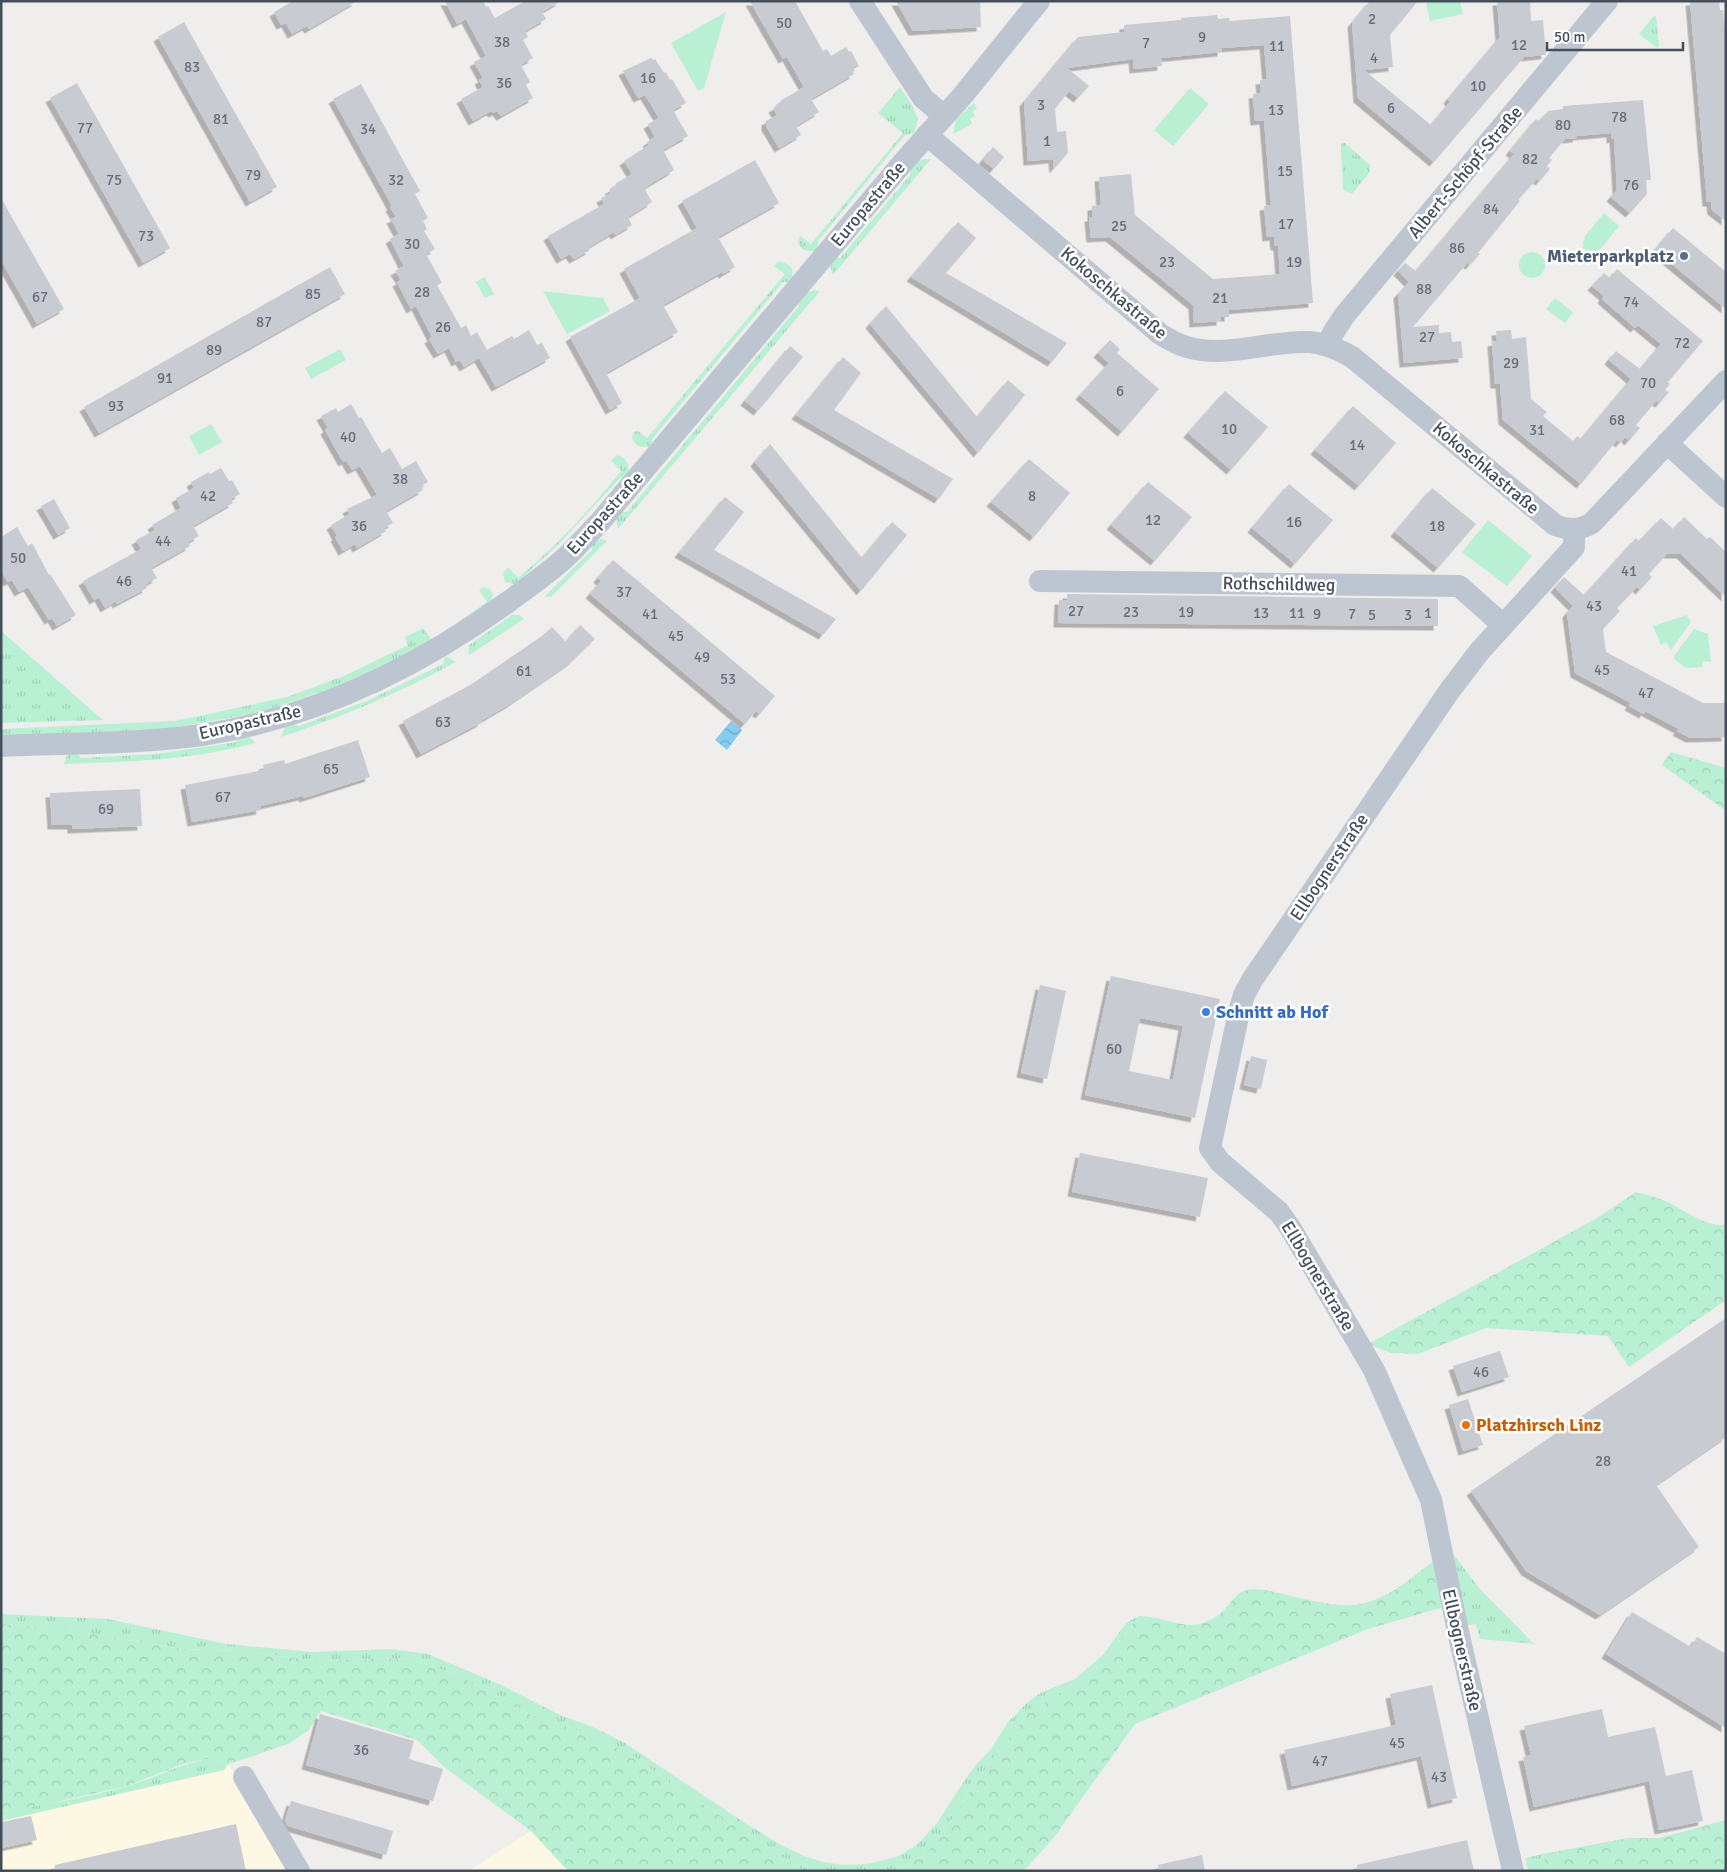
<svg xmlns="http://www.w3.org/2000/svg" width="1727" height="1872" font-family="Signika,sans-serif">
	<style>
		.commercial { fill: #fcf8e4 }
		.grass { fill: url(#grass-tufts) }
		.forest { fill: url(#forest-crowns) }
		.park { fill: #b9f0d4 }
		.water { fill: url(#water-waves) }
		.building { fill: #c9cbd3; fill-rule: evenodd; filter: url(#shadow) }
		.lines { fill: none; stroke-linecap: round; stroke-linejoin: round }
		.minor { stroke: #bdc6d0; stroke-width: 22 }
		.service-dot { fill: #5c6f8a; stroke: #fff; stroke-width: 2 }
		.shop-dot { fill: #3f7fe0; stroke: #fff; stroke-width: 2 }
		.food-dot { fill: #e8710a; stroke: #fff; stroke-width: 2 }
		.labels { text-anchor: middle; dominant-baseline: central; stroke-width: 5; stroke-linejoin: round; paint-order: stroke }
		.number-label { font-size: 15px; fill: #666d79 }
		.street-label { font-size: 18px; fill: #454e5b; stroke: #fff }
		.service-label { font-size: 18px; font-weight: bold; fill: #4e5e75; stroke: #fff; text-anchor: end }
		.shop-label { font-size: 18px; font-weight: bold; fill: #366cbe; stroke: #fff; text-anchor: start }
		.food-label { font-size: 18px; font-weight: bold; fill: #c56008; stroke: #fff; text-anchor: start }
	</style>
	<defs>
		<pattern id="grass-tufts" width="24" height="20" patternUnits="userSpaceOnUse" patternTransform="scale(1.25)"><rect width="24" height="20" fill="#b9f0d4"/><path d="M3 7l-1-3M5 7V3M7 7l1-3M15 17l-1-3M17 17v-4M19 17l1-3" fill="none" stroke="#a0cfb8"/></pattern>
		<pattern id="forest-crowns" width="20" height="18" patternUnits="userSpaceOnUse" patternTransform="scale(1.25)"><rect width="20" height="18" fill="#b9f0d4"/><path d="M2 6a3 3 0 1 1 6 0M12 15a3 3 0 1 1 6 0" fill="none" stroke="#a0cfb8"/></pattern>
		<pattern id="water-waves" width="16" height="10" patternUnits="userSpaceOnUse" patternTransform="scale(1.25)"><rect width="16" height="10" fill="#84cdef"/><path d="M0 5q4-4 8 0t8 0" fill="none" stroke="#6ea9c5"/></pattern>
		<filter id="shadow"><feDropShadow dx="-4.5" dy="4.5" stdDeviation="0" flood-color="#0004"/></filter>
	</defs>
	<rect width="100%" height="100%" fill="#f0eded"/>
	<g class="commercial">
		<path d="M228 1764 292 1871H1V1821L224 1770Z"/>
		<path d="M531 1831 568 1871H468Z"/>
	</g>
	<g class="grass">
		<path d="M1656 16 1659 46 1657 48 1639 34 1653 17Z"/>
		<path d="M900 87 912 105 918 119 914 133 905 135 818 241V249C809 253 801 252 798 242L800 236 811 244 903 133 878 113Z"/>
		<path d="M974 103 977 109 972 111 975 116 970 119 972 124 953 134 956 119Z"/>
		<path d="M1342 143H1345L1370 165V172L1352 194 1343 190 1341 146Z"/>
		<path d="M925 159H931L833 275 830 264 832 258H840L910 175V166L916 161Z"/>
		<path d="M777 262C790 261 797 271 790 282H783L652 439 650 446C641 448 637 447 632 438L634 432 638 431 647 438 785 274 774 266Z"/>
		<path d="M814 290 820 291 618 529 616 518 618 512H627L798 307C799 297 804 293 814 290Z"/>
		<path d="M618 455C628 459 631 468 627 478H620L557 546 526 574 525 582 516 585 505 582 503 574 507 568H509L518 578C556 546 590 510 621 471L611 460Z"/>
		<path d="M601 539 607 541 551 597H544L592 550V543Z"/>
		<path d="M484 587 490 589 493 595 491 601 428 644 353 681 258 713 149 732 1 736V729L175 721 287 697 344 676 408 645 405 637 423 628 432 640 487 602 479 590Z"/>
		<path d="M512 615H519L524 619 469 655 468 651 469 645Z"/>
		<path d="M1 631 103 720 1 723Z"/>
		<path d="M445 657 450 658 456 662C399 693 342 717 281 737L285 727 292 723 299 726 369 700 443 664Z"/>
		<path d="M240 736H249L255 743C193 760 129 762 64 764L67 755 76 752 81 758 157 754 236 742Z"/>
		<path d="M1447 1546 1480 1589 1534 1644 1480 1639 1476 1624 1462 1626Z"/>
		<path d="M1 1614 108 1619 226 1644 313 1652 391 1649 428 1654 501 1685 560 1715 593 1727 625 1743 745 1823 781 1845 804 1856 823 1862 844 1865 867 1864 896 1857 917 1845 937 1823 959 1789 975 1766 991 1749 1008 1722 1030 1700 1042 1692 1075 1679 1103 1655 1126 1623 1139 1616 1110 1654 1087 1675 1028 1714 982 1773 950 1822 926 1854 893 1871H803L754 1837 680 1790 633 1756 587 1733 554 1723 529 1714 504 1698 455 1674 425 1664 401 1658 318 1661 240 1651 183 1649 62 1629 1 1624Z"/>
		<path d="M207 1759 228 1764 224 1770 1 1821V1811C43 1805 86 1798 127 1786 155 1778 177 1765 207 1759Z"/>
		<path d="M1543 1854 1547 1871H1528L1525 1858Z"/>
	</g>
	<g class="forest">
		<path d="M1671 752 1726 768V811L1662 765Z"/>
		<path d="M1636 1192C1645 1194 1654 1197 1663 1200 1679 1206 1708 1230 1726 1224V1300L1629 1367 1608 1336 1486 1328 1418 1354 1391 1353 1368 1344 1597 1218Z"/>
		<path d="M1437 1558 1447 1606 1368 1629 1135 1724 1055 1836 1024 1871H893L926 1854 950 1822 982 1773 1028 1714 1087 1675 1110 1654 1139 1616C1161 1615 1184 1631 1205 1622 1211 1620 1220 1615 1224 1610 1231 1603 1237 1592 1247 1590 1260 1587 1282 1594 1295 1597 1310 1600 1325 1604 1340 1605 1378 1609 1409 1580 1437 1558Z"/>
		<path d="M1 1624 62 1629 183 1649 240 1651 318 1661 401 1658 425 1664 455 1674 504 1698 529 1714 554 1723 587 1733 633 1756 680 1790 754 1837 803 1871H568L531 1831 444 1767 417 1740 321 1711 309 1730 288 1744 241 1760 228 1764 207 1759 186 1763 127 1786 38 1806 1 1811Z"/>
		<path d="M1726 1820V1871H1547L1543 1854 1628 1838H1659Z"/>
	</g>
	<g class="park">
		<path d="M1436 1H1460L1463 14 1430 21 1426 3Z"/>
		<path d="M726 12 704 88 698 91 671 43Z"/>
		<path d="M1190 88 1209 104 1173 146 1154 130Z"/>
		<path d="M1604 213 1619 226 1599 251 1597 250 1594 252 1592 251 1590 253 1582 247 1584 245 1582 243 1585 239 1584 237Z"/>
		<circle cx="1532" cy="265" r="13"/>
		<path d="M485 277 494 294 485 298 476 282Z"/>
		<path d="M543 291 603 298 610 311 567 334Z"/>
		<path d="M1555 298 1573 312 1565 323 1546 309Z"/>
		<path d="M340 349 346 360 311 379 305 368Z"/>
		<path d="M211 424 222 442 199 455 189 436Z"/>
		<path d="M1488 520 1532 556 1507 586 1462 552Z"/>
		<path d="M1687 615 1691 622 1671 650 1666 642 1661 645 1653 626Z"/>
		<path d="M1694 629 1708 634 1711 662 1703 661 1702 667 1686 668 1675 660 1674 656Z"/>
	</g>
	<path class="water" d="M731 721 742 730 727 750 715 740Z"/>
	<g class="building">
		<path d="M293 1H357L309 29 307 26 292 34 286 23 281 25 274 12Z"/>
		<path d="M445 1H483L486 7 488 6 495 18 525 1H561L542 12 546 19 525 31 528 37 523 40 533 58 521 65 530 82 526 85 533 98 501 116 497 111 493 113 491 111 473 121 461 99 483 87 479 80 483 78 474 62 486 56 466 19 457 24Z"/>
		<path d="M750 1H795L823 51 827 49 831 56 846 47 849 52 851 51 859 66 852 70 854 74 811 99 819 112 796 126 801 135 779 148 766 126V121L777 115 773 108 782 103 780 101 804 87 787 57 783 59Z"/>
		<path d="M896 1H980L981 27 913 31Z"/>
		<path d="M1370 1H1418L1390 35 1393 67 1364 70 1431 125 1450 102 1448 99 1500 37 1497 1H1530L1531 21 1543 20 1546 54 1544 55 1524 57 1434 162 1358 98 1352 23Z"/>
		<path d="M1690 1H1719L1720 10H1723L1726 39V221L1712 210 1711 202H1707Z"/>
		<path d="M1217 15 1218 19 1229 18 1230 21 1290 16 1313 303 1229 310V317H1221V321L1194 323 1193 305 1110 237 1091 238 1089 217H1092V206L1101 205 1099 177 1131 174 1135 215 1213 279 1280 274 1278 246H1275L1274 236 1267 237 1264 206 1271 205 1264 120 1255 121 1253 94 1261 93 1260 80 1267 79 1264 45 1222 48V52L1161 58 1162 66 1134 69 1133 59 1067 68 1089 86 1078 98 1069 91 1055 109 1057 132 1066 131 1068 153 1054 169 1053 159 1028 161 1024 102 1078 37 1124 32V25L1181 20V18Z"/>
		<path d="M184 22 277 187 250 202 158 37Z"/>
		<path d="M651 58 653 60 655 59 664 73 666 72 670 80 672 79 686 103 673 110 688 136 663 150 674 170 644 188 652 202 628 217 632 225 615 235 614 232 589 247 590 250 574 259 570 254 561 259 548 236 604 204 601 198 611 193 609 190 616 186 615 184 632 174 624 161 649 145 647 142 655 137 648 124 659 118 645 95 638 98 623 71Z"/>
		<path d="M77 83 170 248 143 263 50 98Z"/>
		<path d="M361 84 420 191 415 194 428 218 423 221 427 229 424 231 435 249 426 254 442 283 437 285 461 328 466 325 471 336 477 332 487 350 512 336 514 339 529 330 537 345 542 343 550 358 496 387 479 358 464 367 460 360 456 362 449 348 438 354 429 339 432 337 416 306 411 309 397 282 401 280 395 271 404 266 390 239 399 234 391 219 396 217 390 207 392 206 333 99Z"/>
		<path d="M1643 100 1651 180H1646L1647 194 1630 213 1611 197 1617 190 1614 138 1611 139V133L1577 136V138L1565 139 1549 158 1552 160 1547 166 1550 169 1540 181 1537 179 1518 200 1520 201 1478 253 1480 254 1470 265 1467 263 1413 327 1439 325V333L1451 332 1452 342 1461 341 1463 358 1404 363 1398 294 1409 282 1398 271 1405 263 1416 271 1514 154 1510 151 1536 119 1539 121 1548 111 1563 109V106Z"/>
		<path d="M993 147 1004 157 994 169 983 160Z"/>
		<path d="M755 160 779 203 718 237 735 267 723 274 722 272 663 305 678 332 606 373 622 403 610 410 570 337 640 298 624 269 697 228 682 201Z"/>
		<path d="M1 198 64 309 37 324 1 260Z"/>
		<path d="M958 222 976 238 946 273 1067 343 1052 362 911 277Z"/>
		<path d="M1673 228 1726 272V309L1655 250Z"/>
		<path d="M330 267 345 294 99 433 84 407Z"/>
		<path d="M1617 269 1703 341 1668 382 1670 384 1665 390 1669 392 1660 403 1656 401 1636 425 1640 428 1629 441 1625 437 1620 443 1617 440 1581 484 1503 420 1500 384H1495L1492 342 1497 341 1496 331 1511 330 1512 339 1526 337 1531 399 1547 412 1543 416 1573 441 1577 436 1581 439 1631 379 1609 360 1616 351 1640 369 1661 344 1638 325 1635 328 1602 299 1604 296 1592 286 1604 273 1610 278Z"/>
		<path d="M886 306 977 417 1008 380 1025 395 978 453 870 324Z"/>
		<path d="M1110 340 1120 349 1112 359 1117 353 1159 389 1122 432 1080 395 1109 363 1098 353Z"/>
		<path d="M790 346 803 357 758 411 745 401Z"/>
		<path d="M843 357 861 373 834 410 953 479 939 499 796 415Z"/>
		<path d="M1225 391 1268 427 1231 470 1188 433Z"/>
		<path d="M351 404 359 418 361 417 382 453 390 448 402 469 416 461 428 482 421 486 423 490 386 511 393 523 384 528 386 531 357 548 355 544 343 551 335 537 337 536 331 525 350 514 347 509 377 495 360 466 352 470 346 460 343 462 325 430 328 428 321 416 336 408 338 412Z"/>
		<path d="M1353 406 1396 443 1359 486 1315 450Z"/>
		<path d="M770 444 862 558 892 522 907 535 861 591 755 462Z"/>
		<path d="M1029 459 1070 493 1034 537 991 502Z"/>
		<path d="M221 468 229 481 232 480 240 494 231 499 233 503 193 526 199 536 188 542 190 546 151 568 157 578 145 585 147 588 117 604 116 601 105 608 99 597 94 600 83 581 141 549 136 540 155 530 152 525 181 508 176 498 194 488 191 482 209 472 210 474Z"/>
		<path d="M1148 482 1192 517 1155 561 1111 525Z"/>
		<path d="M1289 484 1333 520 1295 564 1252 528Z"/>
		<path d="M1432 488 1476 524 1438 568 1395 532Z"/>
		<path d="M725 497 744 512 714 550 836 619 823 635 679 553Z"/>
		<path d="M54 499 70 528 58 535 41 506Z"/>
		<path d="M1684 517 1707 539 1710 537 1726 552V597L1681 554H1667L1649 574 1652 577 1640 590 1637 587 1617 608 1620 611 1603 629 1606 652 1703 703H1726V737L1690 738 1677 731 1679 729 1645 711 1644 714 1629 706 1631 703 1575 673 1567 613 1573 606 1555 588 1564 577 1584 595 1636 538 1639 541 1661 518 1673 529Z"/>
		<path d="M17 527 28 546 32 543 49 575 50 574 76 615 57 626 52 618 49 620 28 587 19 592 12 580 8 582 1 571V537Z"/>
		<path d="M613 560 775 696 760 714 756 711 745 724 590 594 601 581 598 578Z"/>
		<path d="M1067 594 1438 599V626L1058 623 1059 600H1067Z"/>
		<path d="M580 625 595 639 571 662 510 704 481 721 482 722 421 754 403 721 472 684 542 636 552 627 566 642Z"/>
		<path d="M358 740 370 777 304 798 303 796 260 806 261 810 192 822 185 785 264 770 263 765 284 760 285 764Z"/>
		<path d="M140 789 142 826 72 829V825H52L50 793Z"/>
		<path d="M1111 976 1220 999 1195 1118 1085 1095ZM1140 1018 1183 1026 1173 1080 1129 1071Z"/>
		<path d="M1040 985 1066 991 1047 1079 1021 1073Z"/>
		<path d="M1251 1056 1267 1060 1261 1089 1244 1085Z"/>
		<path d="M1080 1153 1208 1178 1200 1217 1072 1192Z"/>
		<path d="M1726 1318V1437L1656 1485 1699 1547 1600 1615 1526 1571 1471 1491Z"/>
		<path d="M1500 1351 1509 1377 1462 1392 1453 1366Z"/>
		<path d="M1468 1399 1483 1445 1463 1451 1449 1405Z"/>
		<path d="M1632 1612 1691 1647 1697 1637 1726 1654V1728L1606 1654Z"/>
		<path d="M1432 1685 1457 1798 1432 1804 1421 1756 1292 1786 1284 1750 1396 1725 1390 1694Z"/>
		<path d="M1602 1709 1608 1737 1655 1727 1666 1776 1692 1770 1703 1821 1659 1830 1649 1781 1534 1807 1523 1757 1531 1755 1524 1726Z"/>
		<path d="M320 1714 414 1741 409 1759 443 1769 433 1801 306 1765Z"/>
		<path d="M291 1801 393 1831 386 1855 288 1826 285 1821Z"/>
		<path d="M31 1816 37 1840 1 1848V1822Z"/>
		<path d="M236 1824 246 1871H55V1865Z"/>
		<path d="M1467 1840 1474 1871H1357V1865Z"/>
		<path d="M1202 1855 1205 1871H1159L1158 1865Z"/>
	</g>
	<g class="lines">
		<g class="minor">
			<path d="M860 1 923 98 944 116"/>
			<path d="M927 135 1160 334C1168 339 1177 344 1187 347 1227 359 1269 340 1309 342 1325 343 1338 349 1352 357L1555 525C1569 530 1579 531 1592 523L1726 381"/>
			<path d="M1328 345 1333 333 1344 316 1607 1"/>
			<path d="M1667 443 1726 497"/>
			<path d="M1040 581 1459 586 1503 625"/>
			<path d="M1 746C68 743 136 744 202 735 314 718 417 668 508 602 527 588 547 574 565 558 577 547 588 534 599 523L906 159 964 94 1039 1"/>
			<path d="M244 1777 299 1871"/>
			<path d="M1513 1871 1459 1636 1431 1500 1374 1370 1291 1229 1279 1212 1220 1162 1210 1148 1239 1012 1244 995 1252 980 1450 690 1479 652 1574 547V530"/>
		</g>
	</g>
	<circle class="service-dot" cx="1684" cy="256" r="5"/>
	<circle class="shop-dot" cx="1206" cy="1012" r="5"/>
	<circle class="food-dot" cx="1466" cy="1425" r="5"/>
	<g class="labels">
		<g class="number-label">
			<text x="1372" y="19">2</text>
			<text x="784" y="23">50</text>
			<text x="1202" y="37">9</text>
			<text x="502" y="42">38</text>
			<text x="1146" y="43">7</text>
			<text x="1519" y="45">12</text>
			<text x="1277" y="46">11</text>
			<text x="1374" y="58">4</text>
			<text x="192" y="67">83</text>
			<text x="648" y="78">16</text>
			<text x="504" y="83">36</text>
			<text x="1478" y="86">10</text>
			<text x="1041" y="105">3</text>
			<text x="1391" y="108">6</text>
			<text x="1276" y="110">13</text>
			<text x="1619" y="117">78</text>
			<text x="221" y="119">81</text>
			<text x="1563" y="125">80</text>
			<text x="85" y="128">77</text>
			<text x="368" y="129">34</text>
			<text x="1047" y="141">1</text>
			<text x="1530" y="159">82</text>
			<text x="1285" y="171">15</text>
			<text x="253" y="175">79</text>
			<text x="114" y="180">75</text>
			<text x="396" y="180">32</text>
			<text x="1631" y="185">76</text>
			<text x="1491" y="209">84</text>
			<text x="1286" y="224">17</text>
			<text x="1119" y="226">25</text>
			<text x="146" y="236">73</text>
			<text x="412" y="244">30</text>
			<text x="1457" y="248">86</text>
			<text x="1167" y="262">23</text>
			<text x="1294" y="262">19</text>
			<text x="1424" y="289">88</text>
			<text x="422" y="292">28</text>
			<text x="313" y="294">85</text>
			<text x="40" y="297">67</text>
			<text x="1220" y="298">21</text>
			<text x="1631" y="302">74</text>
			<text x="264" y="322">87</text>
			<text x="443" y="327">26</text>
			<text x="1427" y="337">27</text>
			<text x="1682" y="343">72</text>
			<text x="214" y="350">89</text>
			<text x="1511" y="363">29</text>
			<text x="165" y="378">91</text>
			<text x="1648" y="383">70</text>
			<text x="1120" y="391">6</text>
			<text x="116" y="406">93</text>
			<text x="1617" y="420">68</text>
			<text x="1229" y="429">10</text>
			<text x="1537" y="430">31</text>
			<text x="348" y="437">40</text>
			<text x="1357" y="445">14</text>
			<text x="400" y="479">38</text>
			<text x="208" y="496">42</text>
			<text x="1032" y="496">8</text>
			<text x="1153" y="520">12</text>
			<text x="1294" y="522">16</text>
			<text x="359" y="526">36</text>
			<text x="1437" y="526">18</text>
			<text x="163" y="541">44</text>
			<text x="18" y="558">50</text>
			<text x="1629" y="571">41</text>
			<text x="124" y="581">46</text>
			<text x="624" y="592">37</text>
			<text x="1594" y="606">43</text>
			<text x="1076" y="611">27</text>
			<text x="1131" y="612">23</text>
			<text x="1186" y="612">19</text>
			<text x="1261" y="613">13</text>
			<text x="1297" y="613">11</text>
			<text x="1428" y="613">1</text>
			<text x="650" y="614">41</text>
			<text x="1317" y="614">9</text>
			<text x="1352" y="614">7</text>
			<text x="1372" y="615">5</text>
			<text x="1408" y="615">3</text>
			<text x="676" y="636">45</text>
			<text x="702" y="657">49</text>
			<text x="1602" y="670">45</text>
			<text x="524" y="671">61</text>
			<text x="728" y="679">53</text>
			<text x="1646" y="693">47</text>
			<text x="443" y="722">63</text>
			<text x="331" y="769">65</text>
			<text x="223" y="797">67</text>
			<text x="106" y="809">69</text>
			<text x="1114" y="1049">60</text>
			<text x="1481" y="1372">46</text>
			<text x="1603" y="1461">28</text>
			<text x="1397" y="1743">45</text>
			<text x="361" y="1750">36</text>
			<text x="1320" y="1761">47</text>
			<text x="1439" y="1777">43</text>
		</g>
		<g class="street-label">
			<text transform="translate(1465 172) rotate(-50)">Albert-Schöpf-Straße</text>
			<text transform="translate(868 204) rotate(-50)">Europastraße</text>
			<text transform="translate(1114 293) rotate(40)">Kokoschkastraße</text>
			<text transform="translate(1486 468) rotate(40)">Kokoschkastraße</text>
			<text transform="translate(605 513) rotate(-48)">Europastraße</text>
			<text transform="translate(1279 584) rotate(1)">Rothschildweg</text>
			<text transform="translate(250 722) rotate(-13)">Europastraße</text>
			<text transform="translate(1329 867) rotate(-56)">Ellbognerstraße</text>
			<text transform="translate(1318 1276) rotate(59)">Ellbognerstraße</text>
			<text transform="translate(1462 1650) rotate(77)">Ellbognerstraße</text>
		</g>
		<g class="service-label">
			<text x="1674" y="256">Mieterparkplatz</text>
		</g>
		<g class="shop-label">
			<text x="1216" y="1012">Schnitt ab Hof</text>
		</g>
		<g class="food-label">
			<text x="1476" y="1425">Platzhirsch Linz</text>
		</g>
	</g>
	<rect width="1727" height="1872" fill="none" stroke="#454e5b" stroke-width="5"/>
	<path d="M1547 42v8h136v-8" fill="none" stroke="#454e5b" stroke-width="2.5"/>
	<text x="1554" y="42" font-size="15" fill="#454e5b" stroke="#ffffff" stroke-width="4" paint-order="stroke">50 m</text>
</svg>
